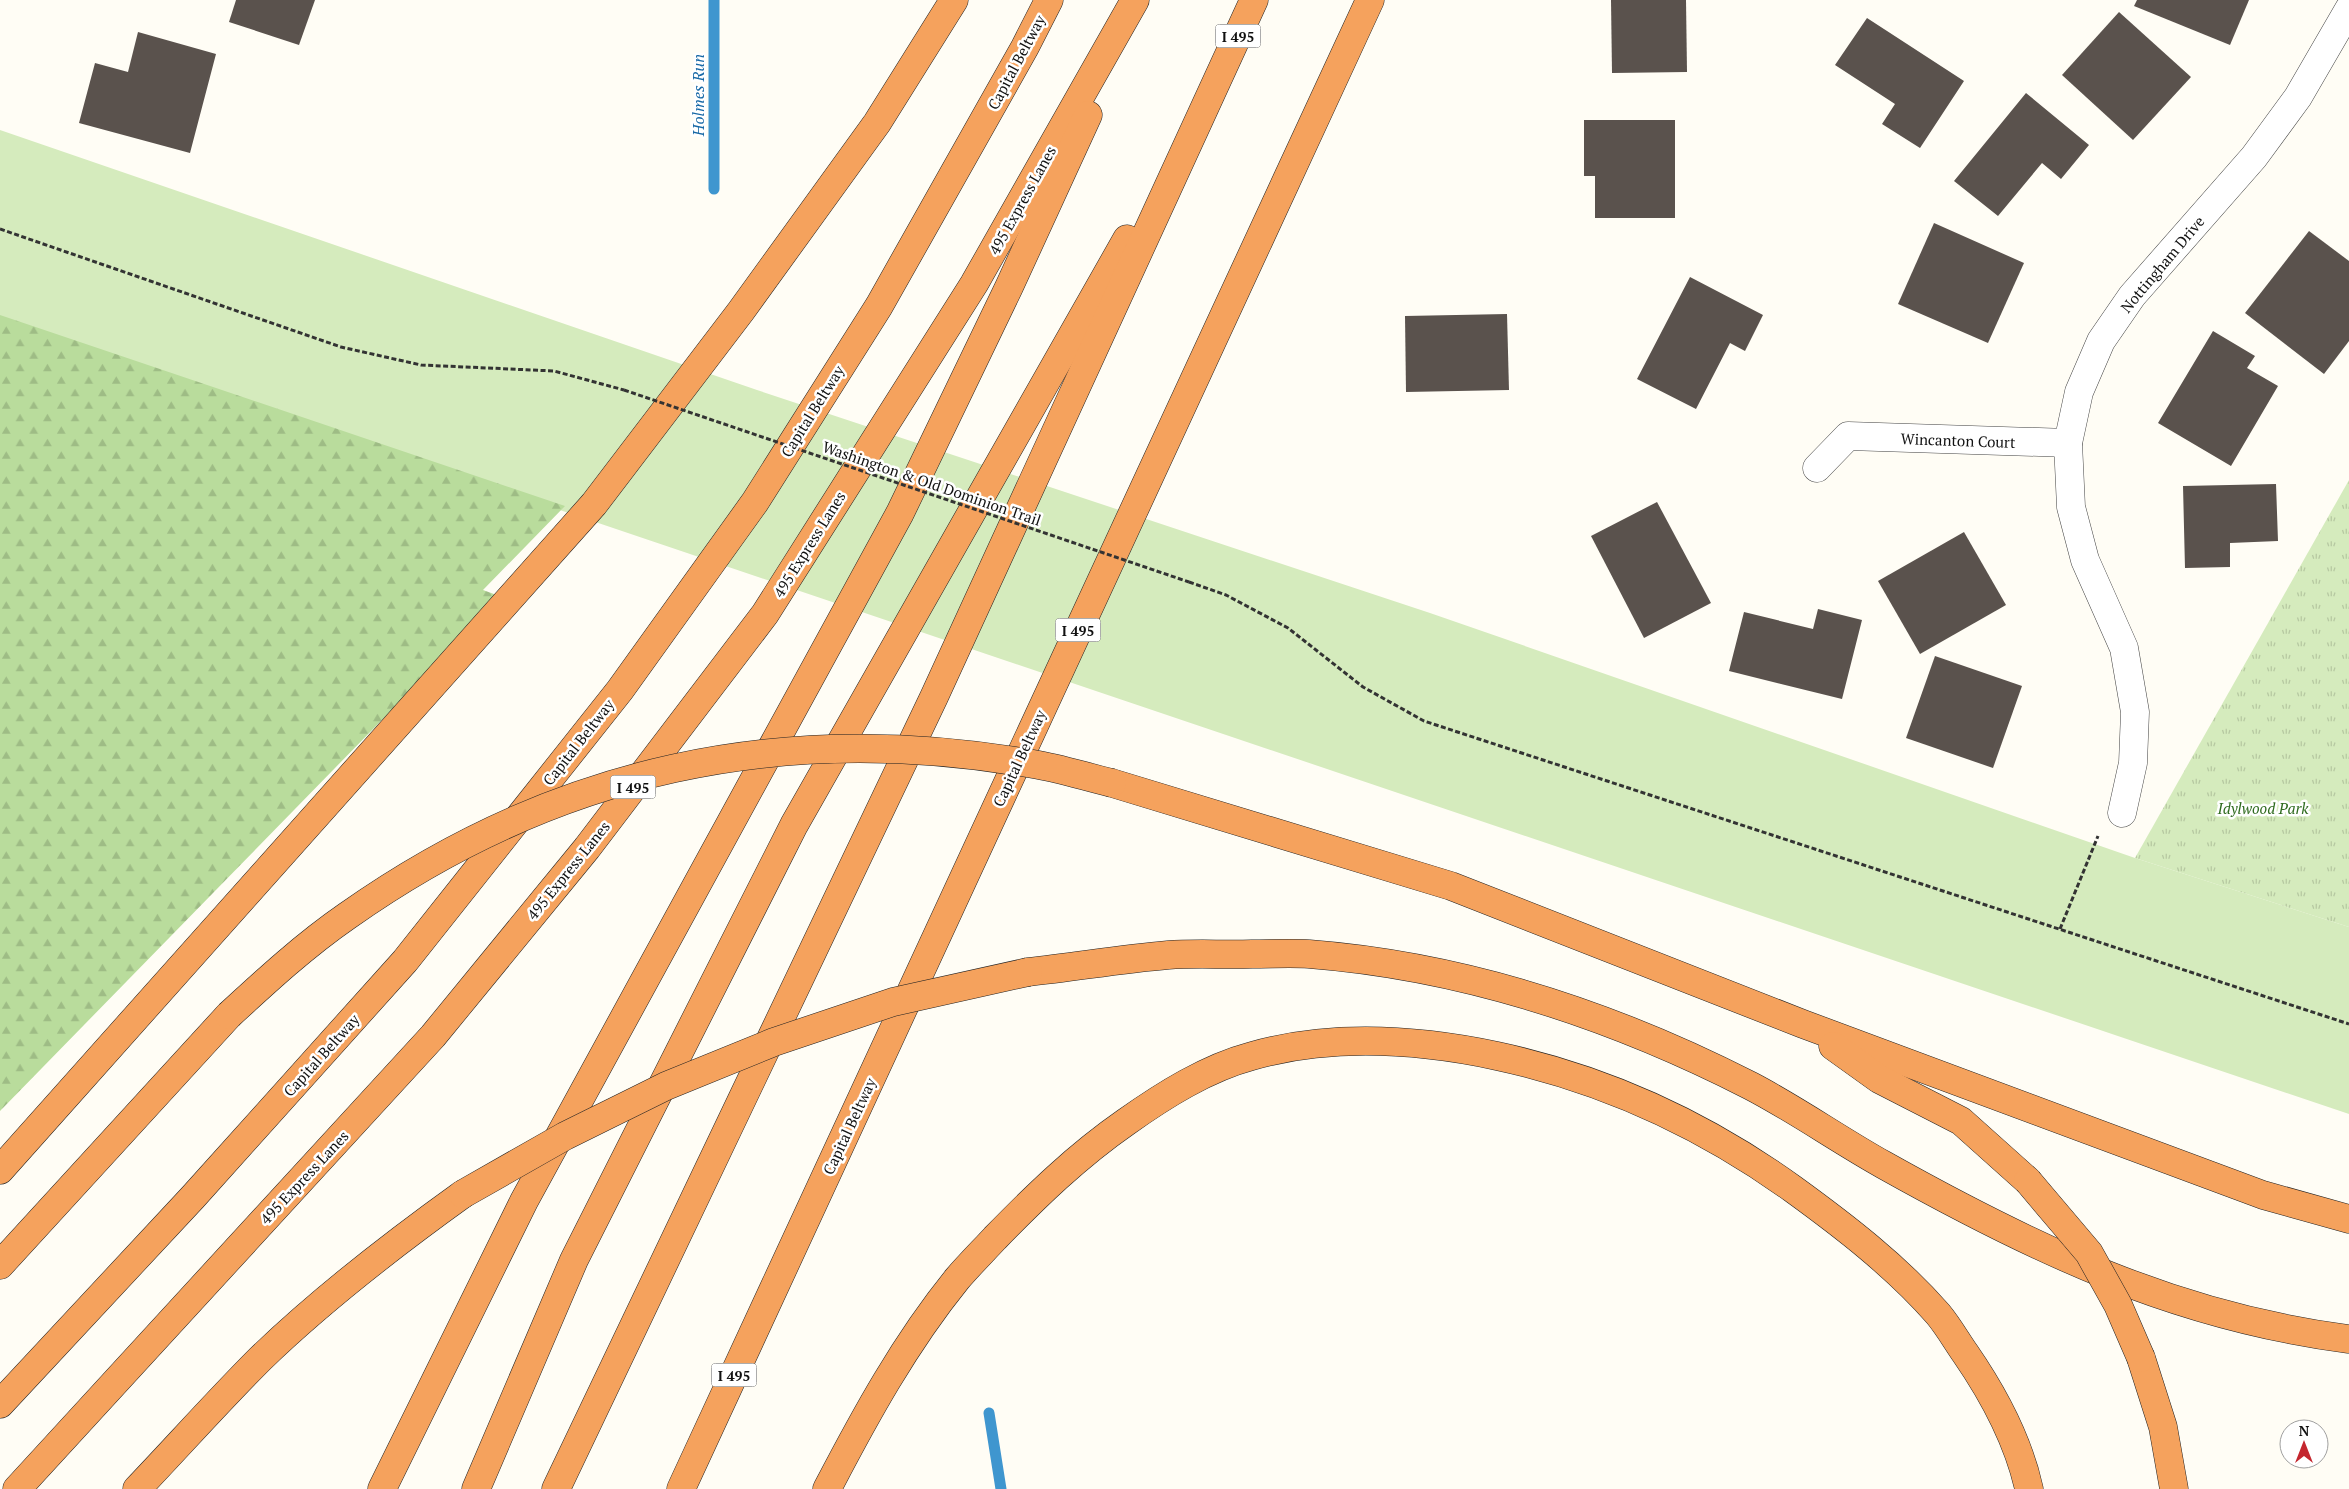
<svg xmlns="http://www.w3.org/2000/svg" width="2349" height="1489" font-family="'PT Serif',serif">
	<style>
		.grass { fill: #d5ebbd }
		.forest { fill: url(#forest-firs) }
		.park { fill: url(#park-tufts) }
		.lines { fill: none; stroke-linecap: round; stroke-linejoin: round }
		.stream { stroke: #3f96cf; stroke-width: 11 }
		.building { fill: #5a524d }
		.minor-casing { stroke: #444; stroke-width: 29 }
		.motorway-casing { stroke: #222; stroke-width: 29 }
		.path { stroke: #333; stroke-width: 3; stroke-dasharray: 5 2.5; stroke-linecap: butt }
		.minor { stroke: #fff; stroke-width: 28 }
		.motorway { stroke: #f5a25d; stroke-width: 28 }
		.motorway-bridge-casing { stroke: #222; stroke-width: 29; stroke-linecap: butt }
		.path-bridge { stroke: #333; stroke-width: 3; stroke-dasharray: 5 2.5; stroke-linecap: butt }
		.motorway-bridge { stroke: #f5a25d; stroke-width: 28 }
		.labels { text-anchor: middle; dominant-baseline: central; stroke-width: 5; stroke-linejoin: round; paint-order: stroke }
		.shield { fill: #fff; stroke: #585858; stroke-width: 1 }
		.shield-label { font-size: 14px; font-weight: bold; fill: #111 }
		.street-label { font-size: 15px; fill: #111; stroke: #fff }
		.park-label { font-size: 15px; font-style: italic; fill: #2f6b1f; stroke: #fff }
		.water-label { font-size: 16px; font-style: italic; fill: #1768a6; stroke: #fff }
	</style>
	<defs>
		<pattern id="forest-firs" width="22" height="20" patternUnits="userSpaceOnUse" patternTransform="scale(1.25)"><rect width="22" height="20" fill="#b9dc9c"/><path d="M5 1l3.5 6h-7zM16 11l3.5 6h-7z" fill="#9ebc85"/></pattern>
		<pattern id="park-tufts" width="24" height="20" patternUnits="userSpaceOnUse" patternTransform="scale(1.25)"><rect width="24" height="20" fill="#d5ebbd"/><path d="M3 7l-1-3M5 7V3M7 7l1-3M15 17l-1-3M17 17v-4M19 17l1-3" fill="none" stroke="#b6c8a1"/></pattern>
	</defs>
	<rect width="100%" height="100%" fill="#fffdf5"/>
	<path class="grass" d="M0 130 757 390 1430 613 2135 858 2349 927V1114L0 321Z"/>
	<path class="forest" d="M0 315 565 506 483 590 502 597 0 1111Z"/>
	<path class="park" d="M2349 480V927L2135 858Z"/>
	<g class="lines">
		<g class="stream">
			<path d="M714 0V189"/>
			<path d="M989 1413 1001 1489"/>
		</g>
	</g>
	<g class="building">
		<path d="M236 0H315L299 45 229 22Z"/>
		<path d="M1611 0H1686L1687 72 1612 73Z"/>
		<path d="M2137 0H2249L2230 45 2134 6Z"/>
		<path d="M2119 12 2191 77 2133 140 2062 75Z"/>
		<path d="M1867 18 1964 81 1920 148 1882 124 1895 104 1835 65Z"/>
		<path d="M138 32 216 54 190 153 79 123 95 63 128 72Z"/>
		<path d="M2026 93 2089 145 2061 179 2042 163 1998 216 1954 181Z"/>
		<path d="M1584 120H1675V218H1595V176H1584Z"/>
		<path d="M1934 223 2024 263 1988 343 1898 304Z"/>
		<path d="M2309 231 2349 261V341L2324 374 2245 313Z"/>
		<path d="M1690 277 1763 315 1745 351 1730 343 1696 409 1637 379Z"/>
		<path d="M1507 314 1509 390 1406 392 1405 316Z"/>
		<path d="M2213 331 2255 356 2247 368 2278 386 2231 466 2158 423Z"/>
		<path d="M2276 484 2278 541 2230 543V567L2185 568 2183 486Z"/>
		<path d="M1657 502 1711 603 1644 638 1591 536Z"/>
		<path d="M1964 532 2006 605 1920 654 1878 581Z"/>
		<path d="M1818 609 1862 620 1842 699 1729 671 1744 612 1813 629Z"/>
		<path d="M1935 656 2022 686 1993 768 1906 738Z"/>
	</g>
	<g class="lines">
		<defs>
			<g id="minor">
				<path d="M1817 468 1848 436 2068 443"/>
				<path d="M2122 813 2133 763 2135 712 2124 648 2085 560 2071 507 2068 443 2079 392 2101 341 2132 296 2254 157 2298 97 2349 9"/>
			</g>
			<g id="motorway">
				<path d="M1112 783 1451 886 1803 1024 2263 1195 2349 1219"/>
				<path d="M1028 972C1075 967 1121 959 1168 955 1196 953 1224 955 1252 954 1271 954 1290 953 1309 954 1463 966 1614 1016 1751 1086 1797 1110 1839 1140 1884 1165 2034 1249 2176 1317 2349 1339"/>
				<path d="M1833 1046 1879 1079 1961 1121 2028 1181"/>
				<path d="M0 1170 594 504 741 311 877 123 954 0"/>
				<path d="M0 1265 229 1015"/>
				<path d="M2141 1358 2163 1427 2174 1489"/>
				<path d="M0 1404 193 1197 405 961 620 690 755 502 879 306 1025 47 1049 0"/>
				<path d="M17 1489 433 1036 587 848 765 614 974 284 1135 0"/>
				<path d="M137 1489C178 1446 218 1401 260 1359 323 1298 392 1245 463 1194"/>
				<path d="M382 1489 524 1201 900 513 1009 287 1088 115"/>
				<path d="M476 1489 574 1260 794 825 1127 239"/>
				<path d="M556 1489 934 697 1254 0"/>
				<path d="M681 1489 1370 0"/>
				<path d="M827 1489C865 1416 905 1343 957 1279 969 1265 982 1252 995 1238 1036 1196 1077 1156 1126 1122 1164 1095 1207 1068 1252 1056 1333 1033 1417 1039 1497 1056 1604 1079 1704 1125 1793 1189 1844 1226 1896 1266 1938 1314 1948 1326 1956 1340 1965 1353 1994 1395 2018 1439 2029 1489"/>
			</g>
		</defs>
		<use href="#minor" class="minor-casing"/>
		<use href="#motorway" class="motorway-casing"/>
		<g class="path">
			<path d="M0 229 341 347 421 365 554 371 624 390"/>
			<path d="M1189 582 1226 595 1288 628 1363 687 1424 721 2349 1024"/>
			<path d="M2060 929 2098 836"/>
		</g>
		<use href="#minor" class="minor"/>
		<use href="#motorway" class="motorway"/>
		<defs>
			<g id="motorway-bridge">
				<path d="M229 1015C267 980 305 945 347 916 555 769 782 720 1033 764 1059 768 1086 777 1112 783"/>
				<path d="M2028 1181 2089 1253 2118 1305 2141 1358"/>
				<path d="M463 1194 565 1136 666 1086 774 1042 893 1002 1028 972"/>
			</g>
		</defs>
		<use href="#motorway-bridge" class="motorway-bridge-casing"/>
		<path class="path-bridge" d="M624 390 1189 582"/>
		<use href="#motorway-bridge" class="motorway-bridge"/>
	</g>
	<g class="labels">
		<g class="shield">
			<rect x="1215.5" y="24.5" width="45" height="23" rx="4"/>
			<rect x="1055.5" y="618.5" width="45" height="23" rx="4"/>
			<rect x="610.5" y="775.5" width="45" height="23" rx="4"/>
			<rect x="711.5" y="1363.5" width="45" height="23" rx="4"/>
		</g>
		<g class="shield-label">
			<text x="1238" y="36">I 495</text>
			<text x="1078" y="630">I 495</text>
			<text x="633" y="787">I 495</text>
			<text x="734" y="1375">I 495</text>
		</g>
		<g class="street-label">
			<text transform="translate(1016 62) rotate(-62)">Capital Beltway</text>
			<text transform="translate(1022 200) rotate(-61)">495 Express Lanes</text>
			<text transform="translate(2162 264) rotate(-50)">Nottingham Drive</text>
			<text transform="translate(812 411) rotate(-58)">Capital Beltway</text>
			<text transform="translate(1958 440) rotate(2)">Wincanton Court</text>
			<text transform="translate(932 483) rotate(19)">Washington &amp; Old Dominion Trail</text>
			<text transform="translate(809 544) rotate(-58)">495 Express Lanes</text>
			<text transform="translate(578 742) rotate(-52)">Capital Beltway</text>
			<text transform="translate(1019 758) rotate(-65)">Capital Beltway</text>
			<text transform="translate(568 870) rotate(-51)">495 Express Lanes</text>
			<text transform="translate(321 1055) rotate(-48)">Capital Beltway</text>
			<text transform="translate(849 1126) rotate(-65)">Capital Beltway</text>
			<text transform="translate(304 1177) rotate(-47)">495 Express Lanes</text>
		</g>
		<g class="park-label">
			<text x="2263" y="808">Idylwood Park</text>
		</g>
		<g class="water-label">
			<text transform="translate(698 95) rotate(-90)">Holmes Run</text>
		</g>
	</g>
	<g transform="translate(2304 1444)"><circle r="24" fill="#ffffff" stroke="#a0a0a0"/>
	<path d="M0-4L9 19L0 12L-9 19Z" fill="#c4262e"/>
	<text y="-8" font-size="14" font-weight="bold" text-anchor="middle" fill="#111111">N</text>
	</g>
</svg>
